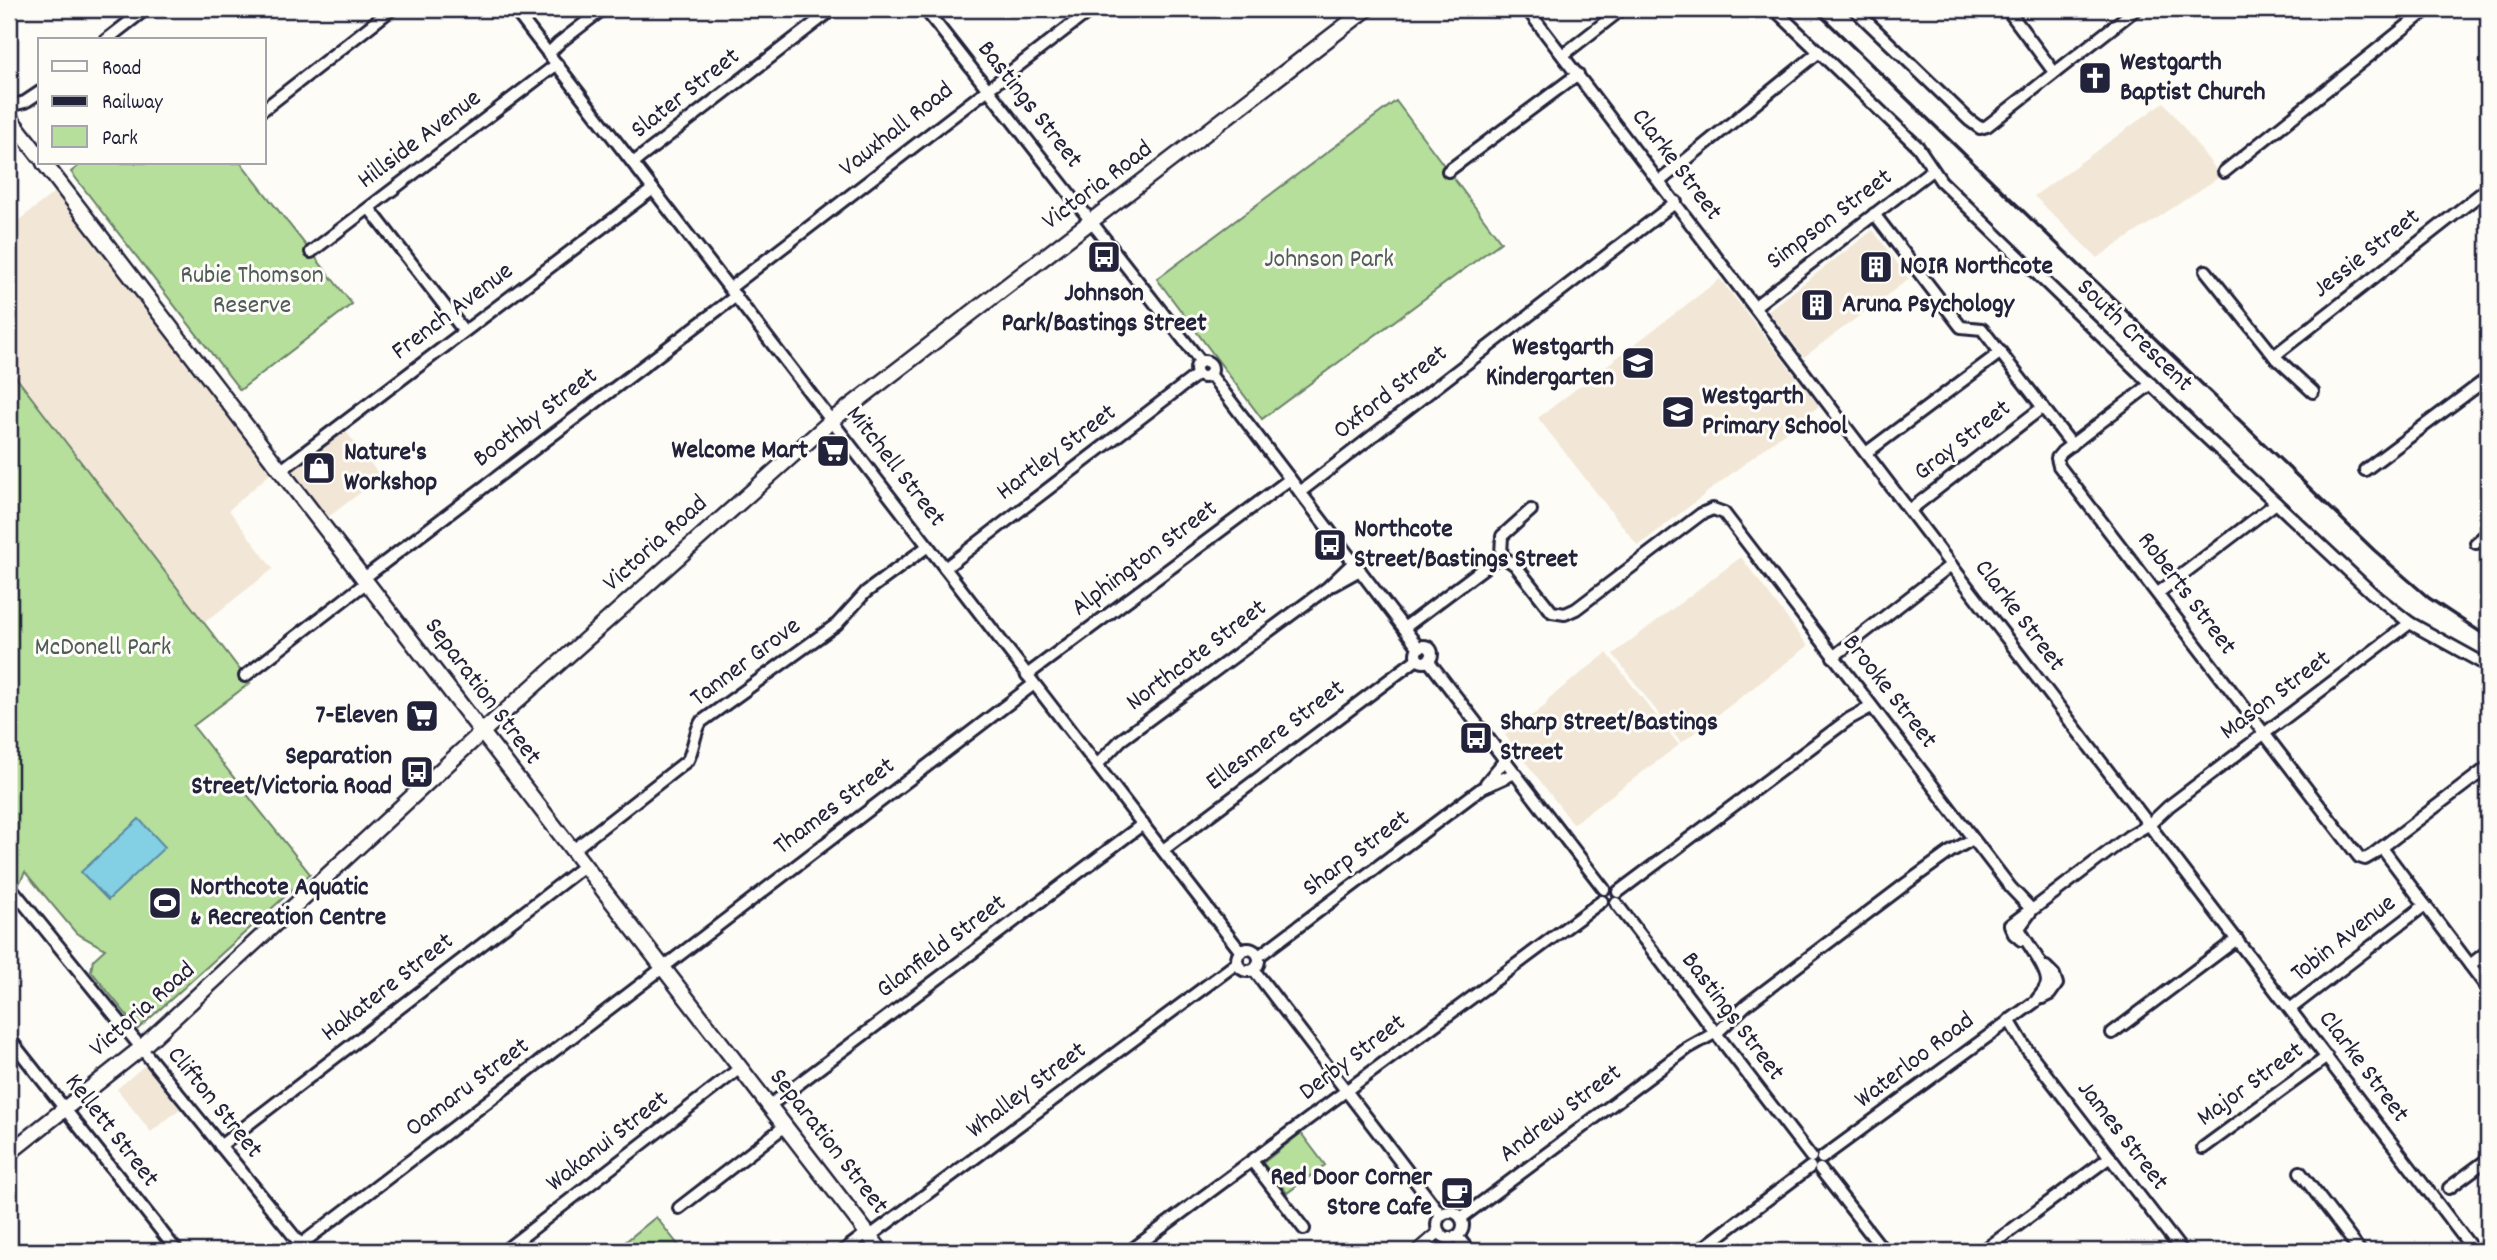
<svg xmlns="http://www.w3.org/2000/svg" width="2497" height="1260" font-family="Dekko,sans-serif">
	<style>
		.built { fill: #f2e7d6 }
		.green { fill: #b5df9b; stroke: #6c806b; stroke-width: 2 }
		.water { fill: #83cfe3; stroke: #5c8aa0; stroke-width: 2 }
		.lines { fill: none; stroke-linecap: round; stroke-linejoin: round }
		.minor-casing { stroke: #22223b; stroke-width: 16 }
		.tertiary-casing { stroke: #22223b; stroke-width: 19 }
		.minor { stroke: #fdfcf7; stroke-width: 10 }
		.tertiary { stroke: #fdfcf7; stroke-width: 14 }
		.rail { stroke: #22223b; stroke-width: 3.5 }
		.labels { text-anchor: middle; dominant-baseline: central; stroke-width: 6; stroke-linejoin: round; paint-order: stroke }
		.poi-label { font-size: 26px; font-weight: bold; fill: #22223b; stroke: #fdfcf7; text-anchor: start }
		.street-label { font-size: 26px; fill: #22223b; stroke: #fdfcf7 }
		.park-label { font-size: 26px; fill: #4e5b58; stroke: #fdfcf7 }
	</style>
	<rect width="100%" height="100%" fill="#fdfcf7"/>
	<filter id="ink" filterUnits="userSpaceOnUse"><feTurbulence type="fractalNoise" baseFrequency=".0143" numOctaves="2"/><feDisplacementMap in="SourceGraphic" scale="14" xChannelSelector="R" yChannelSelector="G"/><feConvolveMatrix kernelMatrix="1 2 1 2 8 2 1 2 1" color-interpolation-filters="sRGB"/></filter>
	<g filter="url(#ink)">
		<g class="built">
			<path d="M2164 102 2221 176 2097 258 2034 196Z"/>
			<path d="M56 191 272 472 229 510 273 569 204 623 9 368V228Z"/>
			<path d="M1873 230 1909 279 1804 357 1768 311Z"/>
			<path d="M1720 279 1819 406 1638 546 1538 418Z"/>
			<path d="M345 430 381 477 327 518 291 471Z"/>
			<path d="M1741 557 1808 646 1681 743 1613 654Z"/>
			<path d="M1607 653 1679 745 1573 824 1505 735 1545 706 1548 699Z"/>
			<path d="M145 1065 180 1109 151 1132 117 1089Z"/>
		</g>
		<g class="green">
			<path d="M1396 101 1501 242 1262 419 1157 279Z"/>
			<path d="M82 163H241L352 304 240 390 71 172Z"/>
			<path d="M9 368 250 683 193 726 310 874 138 1029 91 971 93 960 105 949 76 933 25 872 19 884 9 872Z"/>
			<path d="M1301 1133 1325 1165 1287 1193 1263 1163Z"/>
			<path d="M656 1217 683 1251H614Z"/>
		</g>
		<path class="water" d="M139 819 165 847 108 900 81 872Z"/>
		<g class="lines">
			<defs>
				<g id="minor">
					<path d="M514 9 1241 952"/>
					<path d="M925 9 1201 362"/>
					<path d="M1527 9 2474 1251"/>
					<path d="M1774 9 1918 147 1941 181 2193 425 2372 593 2410 623 2488 666"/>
					<path d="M1854 9 1969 120 1980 128 1987 126 2136 9"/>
					<path d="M2007 9 2054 72"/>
					<path d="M106 40 146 9"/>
					<path d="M548 54 559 43 603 9"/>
					<path d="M1563 55 1622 9"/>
					<path d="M9 106 25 102 40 92"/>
					<path d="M264 109 392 9"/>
					<path d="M633 163 833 9"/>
					<path d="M1448 171 1578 74"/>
					<path d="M2224 172 2428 9"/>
					<path d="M1660 181 1819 52"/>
					<path d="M369 208 464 331"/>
					<path d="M1874 214 1961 327 1982 329 2072 445"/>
					<path d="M311 252 557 64"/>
					<path d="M2206 271 2274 356 2313 392"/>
					<path d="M730 288 1092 9"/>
					<path d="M1755 306 1932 170"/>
					<path d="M2274 356 2488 188"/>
					<circle cx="1204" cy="369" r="8"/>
					<path d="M1210 374 1419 648"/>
					<path d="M2151 384 2062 452 2057 458 2059 466 2359 857 2365 859 2372 855 2488 767"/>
					<path d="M1866 453 2001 352"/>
					<path d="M2365 470 2488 378"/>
					<path d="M280 471 653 189"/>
					<path d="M1300 492 1676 202"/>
					<path d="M1910 510 2043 407"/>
					<path d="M2476 543 2488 533"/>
					<path d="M1501 555 1515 565 1552 612 1565 614 1576 609 1701 514 1713 509 1724 513 2011 888 2032 910"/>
					<path d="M1501 555 1502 536 1531 510"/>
					<path d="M945 568 1198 374"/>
					<path d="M364 578 736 296"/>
					<path d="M1333 585 1360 570"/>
					<path d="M2158 593 2276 503"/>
					<path d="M1404 628 1501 555"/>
					<circle cx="1424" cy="654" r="8"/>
					<path d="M1833 657 1951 565"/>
					<path d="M1428 660 1604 889"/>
					<path d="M1027 675 1290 479"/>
					<path d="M245 676 367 582"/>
					<path d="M1097 765 1121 740 1327 588 1354 562"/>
					<path d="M1486 783 1505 760"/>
					<path d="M2382 848 2488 989"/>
					<path d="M573 850 688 760C694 747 694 734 701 722L837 624 866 592 928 546"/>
					<path d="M1163 850 1417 659"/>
					<path d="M9 885 306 1251"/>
					<path d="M1618 892 1849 719 1871 707"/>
					<path d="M1616 903 1811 1157"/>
					<path d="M2021 940 2014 934 2010 925 2026 913"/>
					<circle cx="1248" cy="960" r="11"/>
					<path d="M1259 956 1482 788 1515 773"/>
					<path d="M2470 965 2488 951"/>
					<path d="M1254 970 1441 1215"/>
					<path d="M2042 998 2050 994 2057 984 2054 975 2046 967"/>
					<path d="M2290 1009 2425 905"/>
					<path d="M2009 1020 2026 1048 2182 1251"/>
					<path d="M2112 1033 2237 939"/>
					<path d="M9 1038 177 1251"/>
					<path d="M769 1106 1143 824"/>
					<path d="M220 1146 584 866"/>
					<path d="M2203 1148 2327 1057"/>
					<path d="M1822 1158 2036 1001C2039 996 2044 992 2046 986 2052 973 2025 942 2019 928L2032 910 2129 836 2150 824 2169 806 2410 623"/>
					<path d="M1252 1161 1304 1229"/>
					<path d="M1820 1169 1884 1251"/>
					<path d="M2300 1172 2360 1251"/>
					<path d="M2449 1188 2488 1159"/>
					<path d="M679 1208 785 1126"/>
					<circle cx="1450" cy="1225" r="13"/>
					<path d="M1461 1218 1688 1048 1720 1030 1746 1005 1907 883 1950 852 1973 839"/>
					<path d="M1457 1236 1469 1251"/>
					<path d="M300 1245 1034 684"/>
					<path d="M504 1251 740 1068"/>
					<path d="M843 1251 863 1236H870L1237 963"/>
					<path d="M1130 1251 1602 901"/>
					<path d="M1417 1251 1439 1232"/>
					<path d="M1699 1251 1810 1167"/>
					<path d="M1983 1251 2110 1157"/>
				</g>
				<g id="tertiary">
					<path d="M9 117 40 157"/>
					<path d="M44 163 881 1251"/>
					<path d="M9 1153 140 1049 482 732 831 421 1367 9"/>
				</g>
			</defs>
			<use href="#minor" class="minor-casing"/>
			<use href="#tertiary" class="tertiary-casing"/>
			<use href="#minor" class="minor"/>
			<use href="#tertiary" class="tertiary"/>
			<path class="rail" d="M1814 9 2374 550 2429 598 2488 637"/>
		</g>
	</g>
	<defs>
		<symbol id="church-square" viewBox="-11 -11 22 22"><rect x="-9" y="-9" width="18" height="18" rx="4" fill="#22223b" stroke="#fdfcf7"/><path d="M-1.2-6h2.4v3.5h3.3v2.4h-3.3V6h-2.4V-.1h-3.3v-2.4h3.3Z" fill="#fff"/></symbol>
		<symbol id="bus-square" viewBox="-11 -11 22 22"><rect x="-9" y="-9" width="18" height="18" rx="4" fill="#22223b" stroke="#fdfcf7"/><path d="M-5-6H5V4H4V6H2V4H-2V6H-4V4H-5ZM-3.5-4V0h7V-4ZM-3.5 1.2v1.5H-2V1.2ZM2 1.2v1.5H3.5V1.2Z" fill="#fff"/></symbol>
		<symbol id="building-square" viewBox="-11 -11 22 22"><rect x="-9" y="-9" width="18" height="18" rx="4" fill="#22223b" stroke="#fdfcf7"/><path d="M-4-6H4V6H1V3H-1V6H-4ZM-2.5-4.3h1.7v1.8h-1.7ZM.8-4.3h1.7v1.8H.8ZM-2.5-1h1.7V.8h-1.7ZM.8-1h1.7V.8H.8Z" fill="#fff"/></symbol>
		<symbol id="school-square" viewBox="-11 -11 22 22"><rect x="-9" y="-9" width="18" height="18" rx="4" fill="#22223b" stroke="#fdfcf7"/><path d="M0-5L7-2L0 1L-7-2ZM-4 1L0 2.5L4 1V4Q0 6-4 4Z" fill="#fff"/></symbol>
		<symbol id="supermarket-square" viewBox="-11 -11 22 22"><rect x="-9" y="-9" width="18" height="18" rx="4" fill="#22223b" stroke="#fdfcf7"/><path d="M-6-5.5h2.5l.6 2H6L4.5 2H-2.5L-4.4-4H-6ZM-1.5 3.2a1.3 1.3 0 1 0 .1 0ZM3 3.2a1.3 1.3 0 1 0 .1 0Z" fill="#fff"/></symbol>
		<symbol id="shop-square" viewBox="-11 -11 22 22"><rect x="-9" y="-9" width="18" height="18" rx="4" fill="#22223b" stroke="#fdfcf7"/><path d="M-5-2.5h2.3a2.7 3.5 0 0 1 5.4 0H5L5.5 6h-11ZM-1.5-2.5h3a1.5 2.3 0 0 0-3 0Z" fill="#fff"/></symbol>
		<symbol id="stadium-square" viewBox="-11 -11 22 22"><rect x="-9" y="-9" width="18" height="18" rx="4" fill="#22223b" stroke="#fdfcf7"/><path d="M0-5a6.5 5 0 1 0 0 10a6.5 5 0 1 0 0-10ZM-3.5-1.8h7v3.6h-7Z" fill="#fff"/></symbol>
		<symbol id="cafe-square" viewBox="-11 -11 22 22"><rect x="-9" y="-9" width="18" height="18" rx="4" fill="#22223b" stroke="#fdfcf7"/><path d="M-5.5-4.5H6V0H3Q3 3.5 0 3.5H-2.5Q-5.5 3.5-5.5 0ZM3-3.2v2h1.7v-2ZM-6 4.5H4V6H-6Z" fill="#fff"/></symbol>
	</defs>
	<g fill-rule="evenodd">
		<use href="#church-square" x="2076" y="59" width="38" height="38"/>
		<use href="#bus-square" x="1085" y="238" width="38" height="38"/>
		<use href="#building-square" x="1857" y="248" width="38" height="38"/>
		<use href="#building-square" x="1798" y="286" width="38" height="38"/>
		<use href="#school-square" x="1619" y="344" width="38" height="38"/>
		<use href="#school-square" x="1659" y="393" width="38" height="38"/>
		<use href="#supermarket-square" x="814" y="432" width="38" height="38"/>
		<use href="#shop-square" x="300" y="449" width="38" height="38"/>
		<use href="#bus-square" x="1311" y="526" width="38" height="38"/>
		<use href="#supermarket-square" x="403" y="697" width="38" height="38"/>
		<use href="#bus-square" x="1457" y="719" width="38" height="38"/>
		<use href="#bus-square" x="398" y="753" width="38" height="38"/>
		<use href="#stadium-square" x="146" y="884" width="38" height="38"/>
		<use href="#cafe-square" x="1438" y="1174" width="38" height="38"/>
	</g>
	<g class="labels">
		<g class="poi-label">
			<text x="2120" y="63">Westgarth<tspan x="2120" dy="30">Baptist Church</tspan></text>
			<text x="1900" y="267">NOIR Northcote</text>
			<text x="1104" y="294" text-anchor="middle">Johnson<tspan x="1104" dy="30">Park/Bastings Street</tspan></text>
			<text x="1842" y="305">Aruna Psychology</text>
			<text x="1614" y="348" text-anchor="end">Westgarth<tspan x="1614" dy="30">Kindergarten</tspan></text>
			<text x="1702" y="397">Westgarth<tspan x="1702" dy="30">Primary School</tspan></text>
			<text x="808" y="451" text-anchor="end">Welcome Mart</text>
			<text x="344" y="453">Nature's<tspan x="344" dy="30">Workshop</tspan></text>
			<text x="1354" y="530">Northcote<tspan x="1354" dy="30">Street/Bastings Street</tspan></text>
			<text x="398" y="716" text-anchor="end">7-Eleven</text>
			<text x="1500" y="723">Sharp Street/Bastings<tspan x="1500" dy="30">Street</tspan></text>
			<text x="392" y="757" text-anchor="end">Separation<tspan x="392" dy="30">Street/Victoria Road</tspan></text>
			<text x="190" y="888">Northcote Aquatic<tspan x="190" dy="30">&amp; Recreation Centre</tspan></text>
			<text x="1432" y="1178" text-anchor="end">Red Door Corner<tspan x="1432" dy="30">Store Cafe</tspan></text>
		</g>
		<g class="street-label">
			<text transform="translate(686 94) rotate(-38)">Slater Street</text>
			<text transform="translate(1029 105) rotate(52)">Bastings Street</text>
			<text transform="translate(897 130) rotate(-38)">Vauxhall Road</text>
			<text transform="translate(420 140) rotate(-37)">Hillside Avenue</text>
			<text transform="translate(1676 165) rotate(53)">Clarke Street</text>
			<text transform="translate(1098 186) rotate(-37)">Victoria Road</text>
			<text transform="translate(1830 220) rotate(-37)">Simpson Street</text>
			<text transform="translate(2367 254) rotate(-38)">Jessie Street</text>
			<text transform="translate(453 312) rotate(-37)">French Avenue</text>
			<text transform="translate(2134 336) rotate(44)">South Crescent</text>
			<text transform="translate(1391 393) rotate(-38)">Oxford Street</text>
			<text transform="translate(536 418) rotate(-37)">Boothby Street</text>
			<text transform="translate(1963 441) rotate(-38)">Gray Street</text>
			<text transform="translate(1057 453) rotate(-37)">Hartley Street</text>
			<text transform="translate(895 467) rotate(52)">Mitchell Street</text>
			<text transform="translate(656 544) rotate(-42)">Victoria Road</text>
			<text transform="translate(1145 559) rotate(-37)">Alphington Street</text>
			<text transform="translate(2186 594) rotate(53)">Roberts Street</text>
			<text transform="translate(2019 616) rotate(53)">Clarke Street</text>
			<text transform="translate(1197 656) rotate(-37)">Northcote Street</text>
			<text transform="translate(746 663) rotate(-37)">Tanner Grove</text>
			<text transform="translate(482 692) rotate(53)">Separation Street</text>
			<text transform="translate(1889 692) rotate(52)">Brooke Street</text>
			<text transform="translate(2276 696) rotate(-37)">Mason Street</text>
			<text transform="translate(1276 736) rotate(-37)">Ellesmere Street</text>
			<text transform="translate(835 807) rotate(-37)">Thames Street</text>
			<text transform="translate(1357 854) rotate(-37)">Sharp Street</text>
			<text transform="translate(2344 939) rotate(-38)">Tobin Avenue</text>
			<text transform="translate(942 947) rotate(-37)">Glanfield Street</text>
			<text transform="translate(388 988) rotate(-38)">Hakatere Street</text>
			<text transform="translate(143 1010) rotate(-41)">Victoria Road</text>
			<text transform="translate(1732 1017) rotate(53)">Bastings Street</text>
			<text transform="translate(1353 1058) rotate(-37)">Derby Street</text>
			<text transform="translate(1915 1061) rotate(-37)">Waterloo Road</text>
			<text transform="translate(2363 1067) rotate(53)">Clarke Street</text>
			<text transform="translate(2251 1085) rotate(-36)">Major Street</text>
			<text transform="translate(468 1088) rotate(-37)">Oamaru Street</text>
			<text transform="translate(1027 1091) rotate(-37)">Whalley Street</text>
			<text transform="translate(214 1103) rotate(51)">Clifton Street</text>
			<text transform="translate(1561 1114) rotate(-37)">Andrew Street</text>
			<text transform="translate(111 1131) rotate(52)">Kellett Street</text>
			<text transform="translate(2122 1136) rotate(52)">James Street</text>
			<text transform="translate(608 1142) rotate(-38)">Wakanui Street</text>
			<text transform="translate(828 1142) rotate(52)">Separation Street</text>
		</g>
		<g class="park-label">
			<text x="1329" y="260">Johnson Park</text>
			<text x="252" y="276">Rubie Thomson<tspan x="252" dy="30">Reserve</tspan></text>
			<text x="103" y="648">McDonell Park</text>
		</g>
	</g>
	<rect width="2497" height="1260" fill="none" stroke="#fdfcf7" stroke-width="35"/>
	<rect x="18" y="18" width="2462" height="1225" fill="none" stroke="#22223b" stroke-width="2.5" filter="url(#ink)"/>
	<rect x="38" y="38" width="228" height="126" fill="#fdfcf7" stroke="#a5a5ac" stroke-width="2"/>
	<rect x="52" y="61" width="35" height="10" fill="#fdfcf7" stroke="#a5a5ac" stroke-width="2"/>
	<text x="102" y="74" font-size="21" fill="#22223b">Road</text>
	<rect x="52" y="96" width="35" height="10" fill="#22223b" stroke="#a5a5ac" stroke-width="2"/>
	<text x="102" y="108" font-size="21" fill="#22223b">Railway</text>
	<rect x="52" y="126" width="35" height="21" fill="#b5df9b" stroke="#a5a5ac" stroke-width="2"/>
	<text x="102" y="144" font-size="21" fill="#22223b">Park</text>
</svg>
